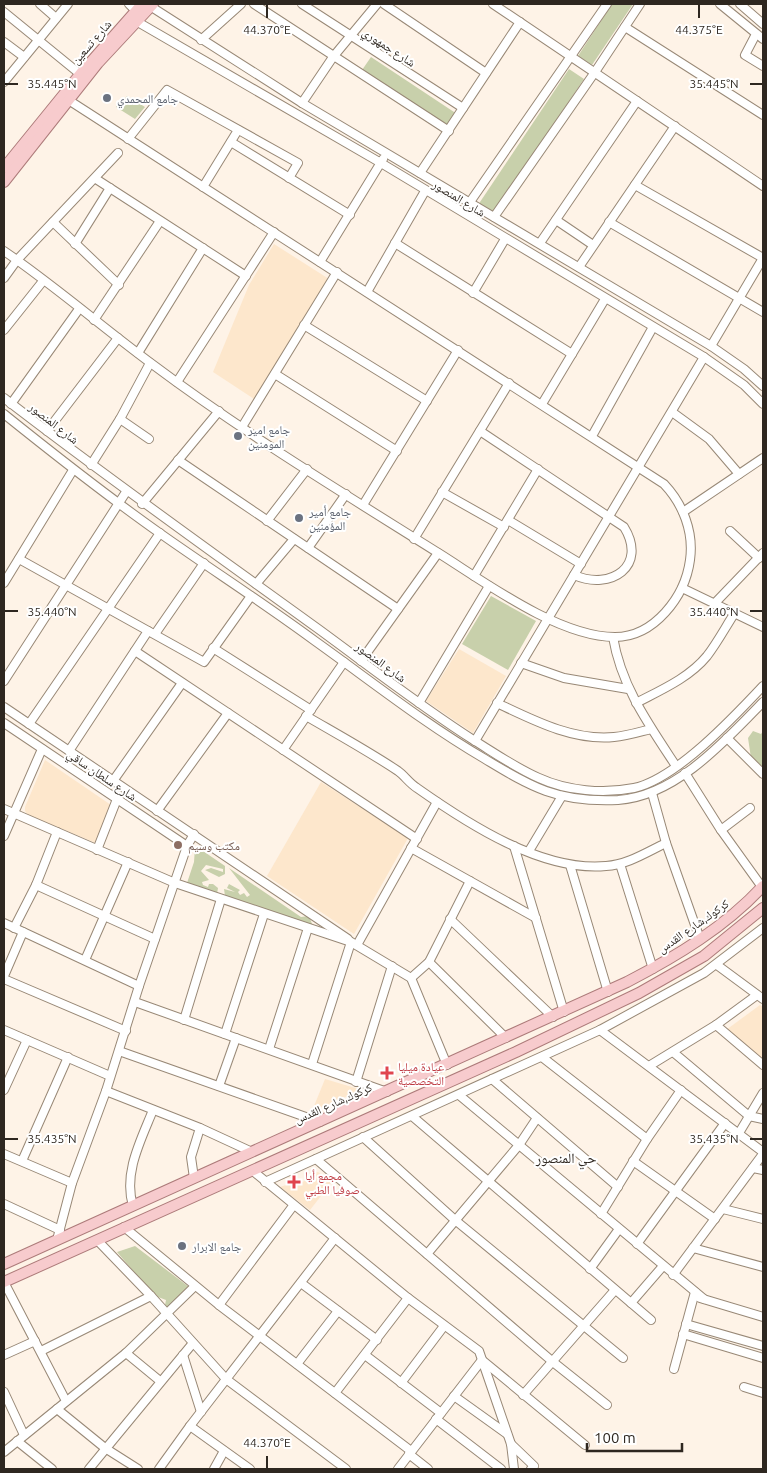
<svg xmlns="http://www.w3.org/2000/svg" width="767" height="1473" font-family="Ubuntu,'Noto Naskh Arabic',sans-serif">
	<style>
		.built { fill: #fde7cc }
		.green { fill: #c8d0ab }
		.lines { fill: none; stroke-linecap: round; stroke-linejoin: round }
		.minor-casing { stroke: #988876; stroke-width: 10 }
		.major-casing { stroke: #ad7b7a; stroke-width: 12 }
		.minor { stroke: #fff; stroke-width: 8 }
		.major { stroke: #f7cbcd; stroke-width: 10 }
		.ticks { fill: none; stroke: #2e2720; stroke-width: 2 }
		.worship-dot { fill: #6b7280; stroke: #fff; stroke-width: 2 }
		.education-dot { fill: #8d6e63; stroke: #fff; stroke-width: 2 }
		.health-dot { fill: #e0444e; stroke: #fff; stroke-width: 2 }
		.labels { text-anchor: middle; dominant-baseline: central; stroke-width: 4; stroke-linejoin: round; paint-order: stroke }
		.street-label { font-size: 12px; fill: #2e2720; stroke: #fff }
		.worship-label { font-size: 12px; fill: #5b616d; stroke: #fff; text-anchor: start }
		.education-label { font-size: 12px; fill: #785e54; stroke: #fff; text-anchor: start }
		.health-label { font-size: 12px; fill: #be3a42; stroke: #fff; text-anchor: start }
		.neighbourhood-label { font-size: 14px; fill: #2e2720; stroke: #fff }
		.ticks-label { font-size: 12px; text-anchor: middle; fill: #2e2720; stroke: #fff; stroke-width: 4; stroke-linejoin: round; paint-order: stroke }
	</style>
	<rect width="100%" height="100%" fill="#fef3e7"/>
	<g class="built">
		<path d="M274 244 329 279 257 401 213 372 249 285Z"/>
		<path d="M459 649 506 676 473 733 426 701Z"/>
		<path d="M45 760 111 805 96 843 28 815 25 811V807Z"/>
		<path d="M321 782 408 838 354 934 267 876Z"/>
		<path d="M760 1005 763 1007V1062L726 1030Z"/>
		<path d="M325 1079 362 1090 312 1111Z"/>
		<path d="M318 1172 331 1183 310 1210 280 1187 295 1182 299 1184 306 1180 307 1176Z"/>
	</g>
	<g class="green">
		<path d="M612 4H633L592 65 578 56Z"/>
		<path d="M371 57 457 114 446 130 360 73Z"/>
		<path d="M569 69 584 79 491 218 476 208Z"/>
		<path d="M127 96 145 107 135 119 116 107 118 103H121Z"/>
		<path d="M491 596 536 621 508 670 462 644Z"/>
		<path d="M753 731 761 734 763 731V770L751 758 748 738Z"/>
		<path d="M195 848 198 853 203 851 225 866V874L219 877 205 870 211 868 223 872V869L206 865 201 871 209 880 202 882 203 885 208 887 209 884H213L218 888 217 894 187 883 194 862Z"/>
		<path d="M229 868 301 917 309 916 314 929 225 896 224 889 235 892 227 888 229 884 240 890 238 892 240 895 244 893 247 897 250 895Z"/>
		<path d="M135 1246 189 1287 170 1309 165 1305 166 1300 158 1297 157 1299 117 1252Z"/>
	</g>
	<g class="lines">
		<defs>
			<g id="minor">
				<path d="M40 4 56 18"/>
				<path d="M129 4 135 10"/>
				<path d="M254 4 449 131"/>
				<path d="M302 4 463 108"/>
				<path d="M384 4 486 73"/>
				<path d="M493 4 763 186"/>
				<path d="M720 4 763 39"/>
				<path d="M740 4 763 24"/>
				<path d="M150 6 302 103 711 346 744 369 763 386"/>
				<path d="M4 12 80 74"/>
				<path d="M136 21 381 163 704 357 744 385 763 404"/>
				<path d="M625 27 763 115"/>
				<path d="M756 34 745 55 763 66"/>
				<path d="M201 40 241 4"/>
				<path d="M4 42 24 57"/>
				<path d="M4 82 68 4"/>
				<path d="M302 103 333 57 377 4"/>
				<path d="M128 139 167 90 298 163 289 178"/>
				<path d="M231 142 350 215"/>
				<path d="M420 173 520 22"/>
				<path d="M96 179 246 276"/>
				<path d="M635 185 763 258"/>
				<path d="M203 187 238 130"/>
				<path d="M470 202 607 4"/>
				<path d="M494 217 595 72 640 4"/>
				<path d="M556 220 593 245"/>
				<path d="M53 222 119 285"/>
				<path d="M609 222 763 312"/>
				<path d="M395 243 572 354"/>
				<path d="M540 243 637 101"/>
				<path d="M75 244 110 188"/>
				<path d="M4 251C55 286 102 327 152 364 244 433 343 493 440 554 486 583 559 637 615 637 654 637 685 597 690 560 694 532 683 504 664 484L70 101"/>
				<path d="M320 262 383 159"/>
				<path d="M579 267 675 126"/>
				<path d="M4 278 17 260 118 153"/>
				<path d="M367 292 425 191"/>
				<path d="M473 293 505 239"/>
				<path d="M94 320 160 221"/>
				<path d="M304 325 427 401"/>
				<path d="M4 330 43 281"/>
				<path d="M711 346 763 258"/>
				<path d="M138 353 203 248"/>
				<path d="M275 374 397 451"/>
				<path d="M177 382 274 232"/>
				<path d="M4 398C106 477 212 552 317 628 369 666 420 706 475 741 496 754 516 768 539 778 567 791 604 794 634 788 676 779 734 717 763 686"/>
				<path d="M11 404 79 309"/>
				<path d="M542 404 605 299"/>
				<path d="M672 412 709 439 739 474"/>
				<path d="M4 414C55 455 107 496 161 534 212 570 265 604 315 641 371 681 425 724 485 759 505 771 524 783 546 791 568 799 595 801 618 800 676 796 725 741 763 702"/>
				<path d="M120 419 149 439"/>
				<path d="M242 427 337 272"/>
				<path d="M47 431 118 338"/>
				<path d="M480 431 624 527C648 566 611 591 574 575"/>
				<path d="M592 436 653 327"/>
				<path d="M178 460 398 609"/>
				<path d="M91 465 120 419 150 363"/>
				<path d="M442 492 504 527"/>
				<path d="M142 504 219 411"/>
				<path d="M363 505 458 350"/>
				<path d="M683 512 763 458"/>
				<path d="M508 520 581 564"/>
				<path d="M267 521 307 469"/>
				<path d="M730 531 759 558"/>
				<path d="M414 539 509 383"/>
				<path d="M308 548 346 494"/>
				<path d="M19 559 204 662 251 596"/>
				<path d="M474 576 538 469"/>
				<path d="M4 583 73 470"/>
				<path d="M256 584 294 539"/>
				<path d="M682 588 763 627"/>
				<path d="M714 604 763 553"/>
				<path d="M155 634 204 563"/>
				<path d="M613 637C621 686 649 725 676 766"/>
				<path d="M213 648 311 710"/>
				<path d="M135 651 417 839"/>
				<path d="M361 661 438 553"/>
				<path d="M521 663 564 678 628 689"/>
				<path d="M4 681 126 492"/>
				<path d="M419 703 489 586"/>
				<path d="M497 703C533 720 573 741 614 737 627 736 639 732 651 729"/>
				<path d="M636 703C661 690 689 678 707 656 717 643 725 628 734 614"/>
				<path d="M4 707 348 939"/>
				<path d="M306 716C337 734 368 751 398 771 405 776 409 783 417 788 468 824 542 872 606 866 627 865 647 852 666 843"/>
				<path d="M4 723 187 846"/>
				<path d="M29 724 160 533"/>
				<path d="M727 738 763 774"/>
				<path d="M475 741 704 357"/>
				<path d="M283 750 344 662"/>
				<path d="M69 751 148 631"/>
				<path d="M685 773 721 830 762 887"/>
				<path d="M113 781 182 683"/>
				<path d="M652 793 666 843 700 939"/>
				<path d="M4 809 175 883 351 942 411 978 447 1065"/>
				<path d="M157 811 228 713"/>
				<path d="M721 830 750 808"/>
				<path d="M4 836 42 749"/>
				<path d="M514 846 564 1012"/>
				<path d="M411 848 536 918"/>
				<path d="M97 850 117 799"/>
				<path d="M529 851 562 796"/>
				<path d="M620 864 653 969"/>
				<path d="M570 865 608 992"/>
				<path d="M36 885 155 939"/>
				<path d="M450 919 553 1017"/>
				<path d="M4 923 139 986"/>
				<path d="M14 928 36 885 57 832"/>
				<path d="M357 945 437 802"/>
				<path d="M85 960 128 862"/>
				<path d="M429 962 506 1038"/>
				<path d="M717 965 763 999"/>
				<path d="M4 976 23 932"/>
				<path d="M411 978 429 962 470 881"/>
				<path d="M4 979 126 1031"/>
				<path d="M135 1002 387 1092"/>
				<path d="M184 1020 221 899"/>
				<path d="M716 1025 763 1065"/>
				<path d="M4 1030 110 1076"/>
				<path d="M600 1030 763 1152"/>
				<path d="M225 1034 264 914"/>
				<path d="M269 1049 308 928"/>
				<path d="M119 1051 320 1122"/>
				<path d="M673 1052 749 1116 763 1119"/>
				<path d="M542 1057 647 1139"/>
				<path d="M312 1064 351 942"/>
				<path d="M649 1066 716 1025 757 995"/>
				<path d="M492 1079 618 1187"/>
				<path d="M356 1082 392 966"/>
				<path d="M219 1086 236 1038"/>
				<path d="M4 1090 27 1040"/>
				<path d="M106 1091 200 1128 252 1152"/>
				<path d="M459 1095 704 1299"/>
				<path d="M412 1116 651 1320"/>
				<path d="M739 1133 763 1093"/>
				<path d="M363 1137 455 1220 623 1358"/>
				<path d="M4 1154 72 1183"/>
				<path d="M316 1159 553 1362 607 1405"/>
				<path d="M22 1161 68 1057"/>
				<path d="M633 1161 715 1219"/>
				<path d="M753 1168 763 1170"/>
				<path d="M253 1171 408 1298 479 1351 511 1444 514 1469"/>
				<path d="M194 1178 191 1157 200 1128"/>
				<path d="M265 1182 600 1030 704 973 763 928"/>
				<path d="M4 1204 60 1230"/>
				<path d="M133 1206C123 1173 141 1140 153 1110"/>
				<path d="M723 1209 763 1219"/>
				<path d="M601 1214 647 1139 681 1090"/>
				<path d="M124 1227 219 1305 411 1451"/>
				<path d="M57 1240 72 1183 106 1091 139 986 187 846 194 834"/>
				<path d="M97 1240 151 1296 226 1379 346 1469"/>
				<path d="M637 1244 725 1123"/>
				<path d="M693 1248 763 1267"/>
				<path d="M427 1254 519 1145 537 1118"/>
				<path d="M590 1269 619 1229"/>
				<path d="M673 1275 763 1154"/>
				<path d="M4 1282 66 1401"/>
				<path d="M301 1283 377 1340"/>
				<path d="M700 1298 763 1317"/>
				<path d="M631 1303 663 1266"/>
				<path d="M219 1305 293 1206"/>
				<path d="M686 1324 763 1346"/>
				<path d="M683 1334 763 1358"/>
				<path d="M41 1351 151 1296"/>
				<path d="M126 1353 160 1381"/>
				<path d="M4 1355 35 1341"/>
				<path d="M183 1355 201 1412"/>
				<path d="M365 1355 441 1413"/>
				<path d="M297 1364 338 1311"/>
				<path d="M674 1369 695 1292"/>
				<path d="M401 1383 444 1326"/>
				<path d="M744 1387 763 1393"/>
				<path d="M4 1392 24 1435"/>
				<path d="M335 1393 408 1298"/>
				<path d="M523 1395 615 1290"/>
				<path d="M454 1396 507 1434"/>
				<path d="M57 1409 105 1448 138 1469"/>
				<path d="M436 1419 501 1469"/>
				<path d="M190 1426 250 1469"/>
				<path d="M17 1441 52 1469"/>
				<path d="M511 1444 534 1466 531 1469"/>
				<path d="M4 1452 126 1353 195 1286"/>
				<path d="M409 1454 428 1469"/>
				<path d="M89 1469 193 1343"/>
				<path d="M159 1469 190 1426 335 1238"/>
				<path d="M214 1469 224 1451"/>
				<path d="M398 1469 482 1360 585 1445"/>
			</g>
			<g id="major">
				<path d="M4 168 82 72 142 4"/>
				<path d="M4 182 98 63 153 4"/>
				<path d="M4 1264 627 982C677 956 725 927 763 886"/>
				<path d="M4 1282 516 1052 639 993 704 956 763 908"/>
			</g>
		</defs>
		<use href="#minor" class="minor-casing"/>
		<use href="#major" class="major-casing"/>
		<use href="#minor" class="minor"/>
		<use href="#major" class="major"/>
	</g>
	<path class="ticks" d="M267 5V18M699 5V18M5 84H18M750 84H762M5 611H18M750 611H762M5 1139H18M750 1139H762M267 1456V1468"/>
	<g class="worship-dot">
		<circle cx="107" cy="98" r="5"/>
		<circle cx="238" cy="436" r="5"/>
		<circle cx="299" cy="518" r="5"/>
		<circle cx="182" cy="1246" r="5"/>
	</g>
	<circle class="education-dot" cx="178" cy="845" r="5"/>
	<g class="health-dot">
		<path d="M384.5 1065.5h5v5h5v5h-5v5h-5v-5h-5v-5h5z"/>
		<path d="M291.5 1174.5h5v5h5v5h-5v5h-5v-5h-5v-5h5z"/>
	</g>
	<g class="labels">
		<g class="street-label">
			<text transform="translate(91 42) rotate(-49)">شارع تسعين</text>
			<text transform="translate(389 47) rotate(33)">شارع جمهوري</text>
			<text transform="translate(459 198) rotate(31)">شارع المنصور</text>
			<text transform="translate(54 423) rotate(38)">شارع المنصور</text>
			<text transform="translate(381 662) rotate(36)">شارع المنصور</text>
			<text transform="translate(102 775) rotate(34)">شارع سلطان ساقي</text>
			<text transform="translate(693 926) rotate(-35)">كركوك,شارع القدس</text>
			<text transform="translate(333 1103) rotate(-24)">كركوك,شارع القدس</text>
		</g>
		<g class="worship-label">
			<text x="117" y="98">جامع المحمدي</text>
			<text x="248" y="429">جامع امير<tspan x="248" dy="14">المومنين</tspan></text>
			<text x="309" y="511">جامع أمير<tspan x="309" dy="14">المؤمنين</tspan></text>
			<text x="192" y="1246">جامع الابرار</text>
		</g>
		<g class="education-label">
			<text x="188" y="845">مكتب وسيم</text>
		</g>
		<g class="health-label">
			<text x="398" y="1066">عيادة ميليا<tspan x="398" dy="14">التخصصية</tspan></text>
			<text x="305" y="1175">مجمع أيا<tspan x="305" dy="14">صوفيا الطبي</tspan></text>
		</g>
		<g class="neighbourhood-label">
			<text x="566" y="1158">حي المنصور</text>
		</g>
	</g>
	<g class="ticks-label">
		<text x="267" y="34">44.370°E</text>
		<text x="699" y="34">44.375°E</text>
		<text x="52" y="88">35.445°N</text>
		<text x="714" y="88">35.445°N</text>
		<text x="52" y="616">35.440°N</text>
		<text x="714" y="616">35.440°N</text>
		<text x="52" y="1143">35.435°N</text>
		<text x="714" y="1143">35.435°N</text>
		<text x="267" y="1447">44.370°E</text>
	</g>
	<rect width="767" height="1473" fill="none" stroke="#2e2720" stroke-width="10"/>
	<path d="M587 1443v8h95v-8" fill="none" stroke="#2e2720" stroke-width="2.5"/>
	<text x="594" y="1443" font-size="15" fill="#2e2720" stroke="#ffffff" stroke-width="4" paint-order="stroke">100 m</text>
</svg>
